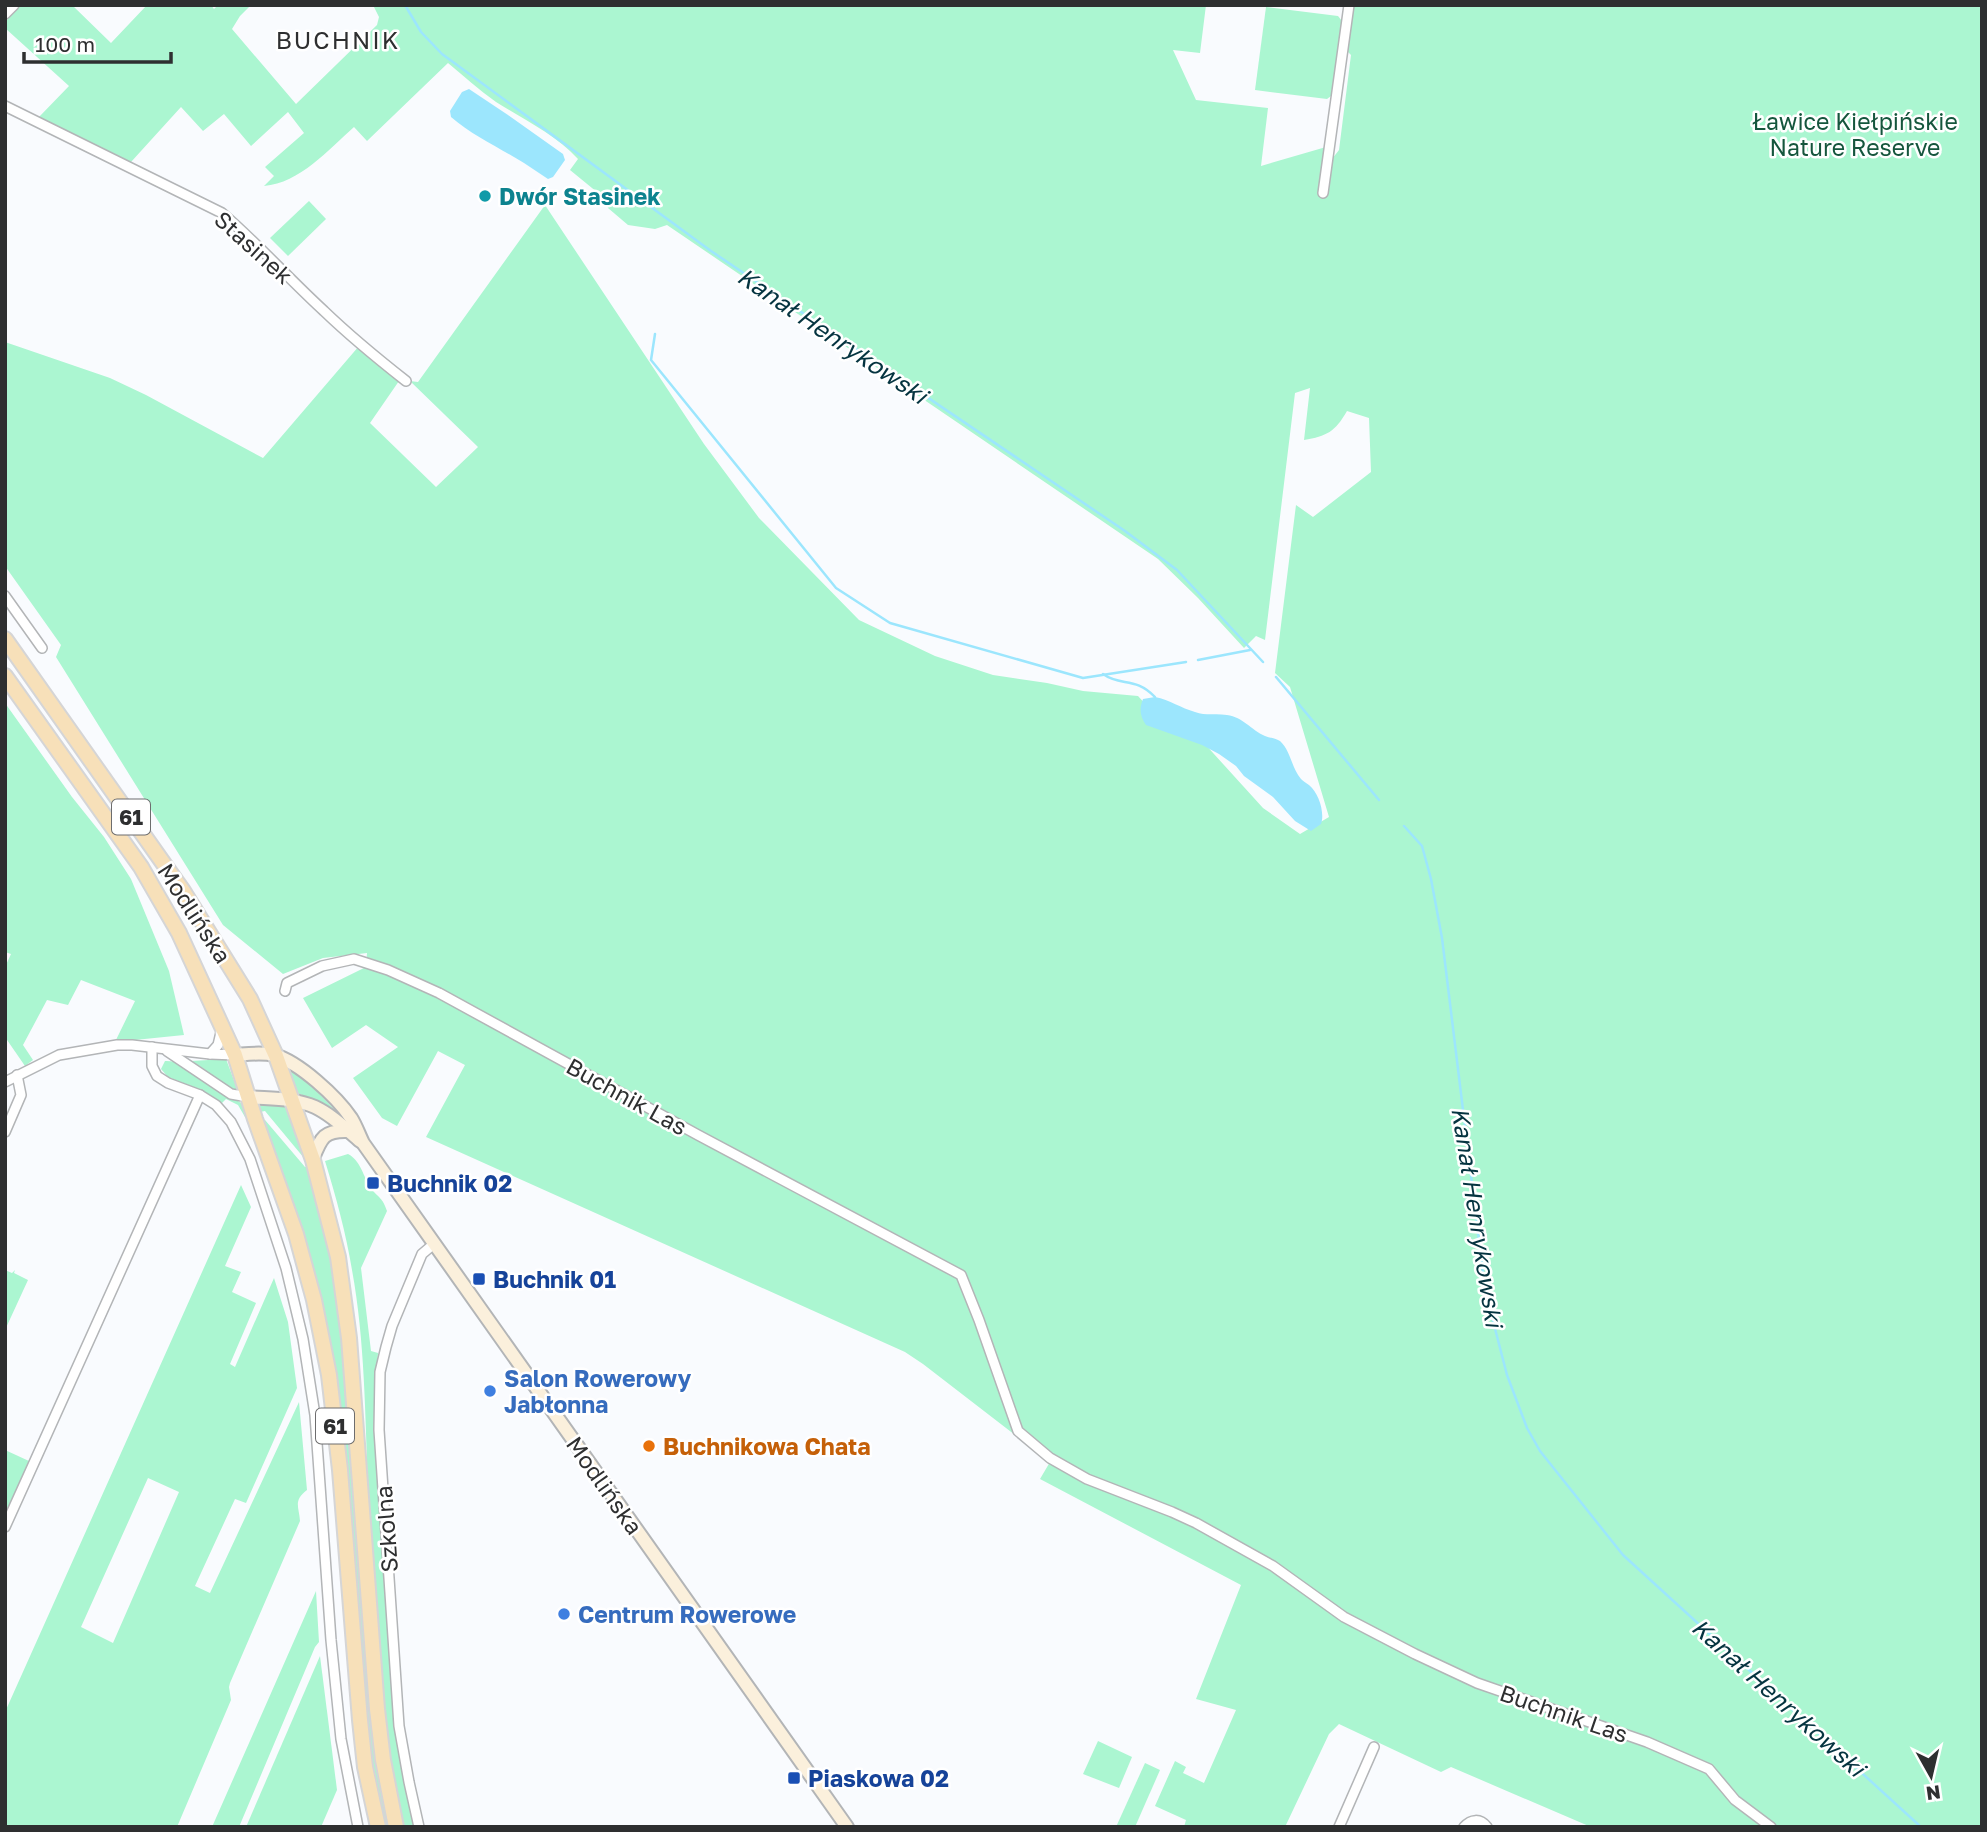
<svg xmlns="http://www.w3.org/2000/svg" width="1987" height="1832" font-family="'Golos Text',sans-serif">
	<style>
		.green { fill: #abf6d1; fill-rule: evenodd }
		.water { fill: #9ce6fd }
		.lines { fill: none; stroke-linecap: round; stroke-linejoin: round }
		.stream { stroke: #9ce6fd; stroke-width: 2.5 }
		.street-casing { stroke: #b3b5b7; stroke-width: 12 }
		.secondary-casing { stroke: #b3b5b7; stroke-width: 16 }
		.primary-casing { stroke: #d5d5d6; stroke-width: 18 }
		.street { stroke: #fff; stroke-width: 9 }
		.secondary { stroke: #fbf0dc; stroke-width: 12 }
		.primary { stroke: #f7e0b9; stroke-width: 14 }
		.culture-dot { fill: #0f9aa8; stroke: #fff; stroke-width: 2.5 }
		.transit-dot { fill: #1a4fb4; stroke: #fff; stroke-width: 2.5 }
		.shop-dot { fill: #3f7fe0; stroke: #fff; stroke-width: 2.5 }
		.food-dot { fill: #e8710a; stroke: #fff; stroke-width: 2.5 }
		.labels { text-anchor: middle; dominant-baseline: central; stroke-width: 5; stroke-linejoin: round; paint-order: stroke }
		.shield { fill: #fff; stroke: #6d6d6e; stroke-width: 2 }
		.shield-label { font-size: 21px; font-weight: bold; fill: #2e2f30 }
		.park-label { font-size: 23px; fill: #15563d; stroke: #fff }
		.culture-label { font-size: 23px; font-weight: bold; fill: #0d838f; stroke: #fff; text-anchor: start }
		.street-label { font-size: 23px; fill: #2e2f30; stroke: #fff }
		.transit-label { font-size: 23px; font-weight: bold; fill: #164399; stroke: #fff; text-anchor: start }
		.shop-label { font-size: 23px; font-weight: bold; fill: #366cbe; stroke: #fff; text-anchor: start }
		.food-label { font-size: 23px; font-weight: bold; fill: #c56008; stroke: #fff; text-anchor: start }
		.neighbourhood-label { font-size: 24px; letter-spacing: 2px; fill: #2e2f30; stroke: #fff }
		.water-label { font-size: 24px; font-style: italic; fill: #053440; stroke: #fff }
	</style>
	<rect width="100%" height="100%" fill="#f9fbfe"/>
	<g class="green">
		<path d="M21 5H72L111 43 147 5H211L214 9 218 5H251L240 16 232 29 296 104 377 25 379 17 373 5H1206L1200 53 1173 50 1196 100 1268 108 1261 166 1326 147 1320 191 1327 196 1332 159 1339 150 1351 55 1347 51 1354 5H1982V1827H1591L1451 1767 1441 1772 1339 1724 1329 1734 1285 1827H1184L1186 1820 1155 1806 1175 1761 1186 1767 1183 1773 1204 1783 1236 1710 1196 1699 1241 1585 1040 1479 1050 1462 923 1364 905 1352 426 1137 465 1065 438 1051 397 1126 382 1118 353 1078 398 1047 366 1025 332 1048 303 998 366 967 367 953 323 958 283 974 223 925 56 657 61 645 5 566V342L110 378 146 395 263 458 359 346 399 381 370 423 436 487 478 447 410 381 418 382 545 205 704 444 759 518 859 620 935 656 993 675 1047 683 1083 691 1138 696 1149 708 1204 743 1263 808 1300 834 1329 817 1290 687 1275 673 1296 505 1313 517 1371 472 1369 418 1347 411C1335 432 1327 436 1304 440L1310 388 1295 393 1265 640 1256 636 1244 648 1198 598 1158 559 667 225 655 229 628 225 608 208 603 197 570 170 578 159C556 135 523 119 496 102 479 90 464 76 448 63L367 141 354 127C328 150 300 183 264 186L274 176 265 167 304 133 288 112 251 146 224 114 203 131 181 107 131 162 39 117 69 86 5 28V22Z"/>
		<path d="M1266 7 1338 16 1342 21 1331 96 1327 99 1255 90Z"/>
		<path d="M309 201 326 219 288 256 270 238Z"/>
		<path d="M5 703 72 797 104 837 131 879 169 971 184 1035 115 1042 135 1001 81 980 68 1005 47 1000 23 1045 33 1060 25 1066 5 1037V967L11 954 5 952Z"/>
		<path d="M226 1059 238 1091C220 1086 208 1069 191 1061Z"/>
		<path d="M165 1061C188 1060 205 1083 223 1094 229 1098 237 1100 243 1104L249 1117H245L238 1105 226 1099 222 1103 196 1088 168 1077 161 1069Z"/>
		<path d="M290 1070 311 1085 336 1111 318 1101 297 1093 288 1071Z"/>
		<path d="M258 1102 289 1107 306 1157 304 1158 265 1111 260 1112 257 1103Z"/>
		<path d="M265 1120 305 1167 309 1166C320 1208 331 1249 337 1291 355 1423 355 1557 368 1690 372 1736 381 1781 390 1827H384C360 1712 353 1595 342 1478 339 1436 338 1392 331 1351 317 1271 290 1197 263 1121Z"/>
		<path d="M348 1154C363 1162 363 1180 374 1192 382 1200 383 1200 387 1211L361 1268 371 1351 378 1353 374 1403 386 1605 396 1725 406 1792 415 1827H403C380 1715 373 1601 368 1488 365 1415 365 1341 352 1270 346 1233 336 1197 325 1161Z"/>
		<path d="M241 1185 251 1207 225 1266 241 1272 232 1292 256 1303 230 1364 235 1367 274 1278 288 1322 297 1388 246 1503 235 1499 195 1586 210 1593 299 1402 307 1490C293 1501 299 1506 300 1521L230 1683 229 1687 231 1700 177 1827H5V1712ZM148 1478 179 1492 113 1643 81 1627Z"/>
		<path d="M5 1270 12 1273 15 1270 14 1273 28 1280 5 1330Z"/>
		<path d="M5 1450 29 1461 5 1514Z"/>
		<path d="M316 1591 319 1642 315 1647 239 1827H212Z"/>
		<path d="M320 1656 337 1790 321 1827H246Z"/>
		<path d="M1098 1741 1132 1757 1119 1788 1083 1774Z"/>
		<path d="M1145 1763 1160 1770 1135 1827H1116Z"/>
	</g>
	<g class="water">
		<path d="M469 89 508 115 563 154 565 160 553 177 548 179C540 174 532 168 524 163 500 148 473 136 451 117L450 111 462 92Z"/>
		<path d="M1155 697C1170 700 1181 708 1195 712 1206 716 1216 713 1227 715 1243 717 1251 730 1265 736 1270 738 1275 738 1280 741 1291 751 1291 767 1301 779 1303 781 1306 783 1309 785 1319 793 1325 813 1321 824L1311 831 1295 821 1273 797 1244 776 1236 766 1219 754 1202 745 1146 725C1140 716 1139 709 1143 699Z"/>
	</g>
	<g class="lines">
		<g class="stream">
			<path d="M405 5 421 32 442 54 711 251 1125 531 1177 570 1263 662"/>
			<path d="M655 334 651 360 836 588 890 623 1083 678 1186 662"/>
			<path d="M1198 660 1250 650"/>
			<path d="M1103 674C1121 687 1135 676 1155 697"/>
			<path d="M1276 677 1379 800"/>
			<path d="M1404 826 1422 846 1431 879 1442 938 1485 1290 1507 1375 1527 1428 1540 1451 1623 1555 1921 1827"/>
		</g>
		<defs>
			<g id="street">
				<path d="M5 14 14 5"/>
				<path d="M5 106 222 213C258 244 289 279 324 311 350 336 378 359 406 381"/>
				<path d="M1323 193 1349 5"/>
				<path d="M5 596 42 648"/>
				<path d="M285 991 287 983 322 966 354 959 388 970 439 993 698 1135 961 1275 979 1320 1018 1431 1050 1458 1087 1479 1172 1512 1196 1523 1273 1566 1344 1617 1415 1654 1477 1683 1647 1742 1709 1769 1735 1800 1771 1827"/>
				<path d="M152 1047V1066L157 1076 168 1083 200 1095 216 1105 231 1122 250 1159 286 1268 303 1339 315 1415 331 1640 341 1739 358 1827"/>
				<path d="M167 1051 231 1094 248 1097"/>
				<path d="M210 1054 218 1045 222 1028"/>
				<path d="M5 1082 59 1055 117 1045H132L210 1054 235 1055"/>
				<path d="M5 1132 21 1095 17 1075"/>
				<path d="M5 1527 200 1095"/>
				<path d="M419 1827 409 1782 399 1726 379 1430 380 1372 386 1347 392 1326 422 1254 435 1243"/>
				<path d="M1339 1827 1374 1747"/>
				<path d="M1464 1827C1471 1819 1480 1818 1487 1827"/>
			</g>
			<g id="secondary">
				<path d="M235 1055C248 1054 262 1052 274 1055 299 1062 337 1097 351 1118 356 1126 359 1135 363 1143L847 1827"/>
				<path d="M248 1097C270 1099 295 1098 315 1107 332 1115 346 1129 360 1141"/>
				<path d="M313 1158C321 1138 324 1130 348 1131"/>
			</g>
			<g id="primary">
				<path d="M5 639 183 891 250 999 276 1056 313 1160 338 1257 349 1338 377 1709 383 1760 396 1827"/>
				<path d="M5 676 141 867 179 933 235 1055 255 1119 296 1234 314 1300 329 1375 340 1470 360 1720 365 1767 378 1827"/>
			</g>
		</defs>
		<use href="#street" class="street-casing"/>
		<use href="#secondary" class="secondary-casing"/>
		<use href="#primary" class="primary-casing"/>
		<use href="#street" class="street"/>
		<use href="#secondary" class="secondary"/>
		<use href="#primary" class="primary"/>
	</g>
	<circle class="culture-dot" cx="485" cy="196" r="7"/>
	<g class="transit-dot">
		<rect x="366" y="1176" width="14" height="14" rx="3.5"/>
		<rect x="472" y="1272" width="14" height="14" rx="3.5"/>
		<rect x="787" y="1771" width="14" height="14" rx="3.5"/>
	</g>
	<g class="shop-dot">
		<circle cx="490" cy="1391" r="7"/>
		<circle cx="564" cy="1614" r="7"/>
	</g>
	<circle class="food-dot" cx="649" cy="1446" r="7"/>
	<g class="labels">
		<g class="shield">
			<rect x="112" y="799.5" width="38" height="35" rx="5"/>
			<rect x="316" y="1408.5" width="38" height="35" rx="5"/>
		</g>
		<g class="shield-label">
			<text x="131" y="817">61</text>
			<text x="335" y="1426">61</text>
		</g>
		<g class="park-label">
			<text x="1855" y="121">Ławice Kiełpińskie<tspan x="1855" dy="26">Nature Reserve</tspan></text>
		</g>
		<g class="culture-label">
			<text x="499" y="196">Dwór Stasinek</text>
		</g>
		<g class="street-label">
			<text transform="translate(254 247) rotate(42)">Stasinek</text>
			<text transform="translate(195 913) rotate(57)">Modlińska</text>
			<text transform="translate(627 1096) rotate(29)">Buchnik Las</text>
			<text transform="translate(605 1485) rotate(55)">Modlińska</text>
			<text transform="translate(386 1529) rotate(-94)">Szkolna</text>
			<text transform="translate(1564 1713) rotate(19)">Buchnik Las</text>
		</g>
		<g class="transit-label">
			<text x="387" y="1183">Buchnik 02</text>
			<text x="493" y="1279">Buchnik 01</text>
			<text x="808" y="1778">Piaskowa 02</text>
		</g>
		<g class="shop-label">
			<text x="504" y="1378">Salon Rowerowy<tspan x="504" dy="26">Jabłonna</tspan></text>
			<text x="578" y="1614">Centrum Rowerowe</text>
		</g>
		<g class="food-label">
			<text x="663" y="1446">Buchnikowa Chata</text>
		</g>
		<g class="neighbourhood-label">
			<text x="338" y="39">BUCHNIK</text>
		</g>
		<g class="water-label">
			<text transform="translate(833 335) rotate(34)">Kanał Henrykowski</text>
			<text transform="translate(1478 1217) rotate(81)">Kanał Henrykowski</text>
			<text transform="translate(1779 1697) rotate(42)">Kanał Henrykowski</text>
		</g>
	</g>
	<rect width="1987" height="1832" fill="none" stroke="#2e2f30" stroke-width="14"/>
	<g transform="translate(1931 1776) rotate(172)" stroke="#ffffff" stroke-width="5" paint-order="stroke">
	<path d="M0-5L12 26L0 18L-12 26Z" fill="#2e2f30"/>
	<text y="-10" font-size="19" font-weight="bold" text-anchor="middle" fill="#2e2f30">N</text>
	</g>
	<path d="M24 52v10h147v-10" fill="none" stroke="#2e2f30" stroke-width="3.5"/>
	<text x="35" y="52" font-size="21" fill="#2e2f30" stroke="#ffffff" stroke-width="5" paint-order="stroke">100 m</text>
</svg>
